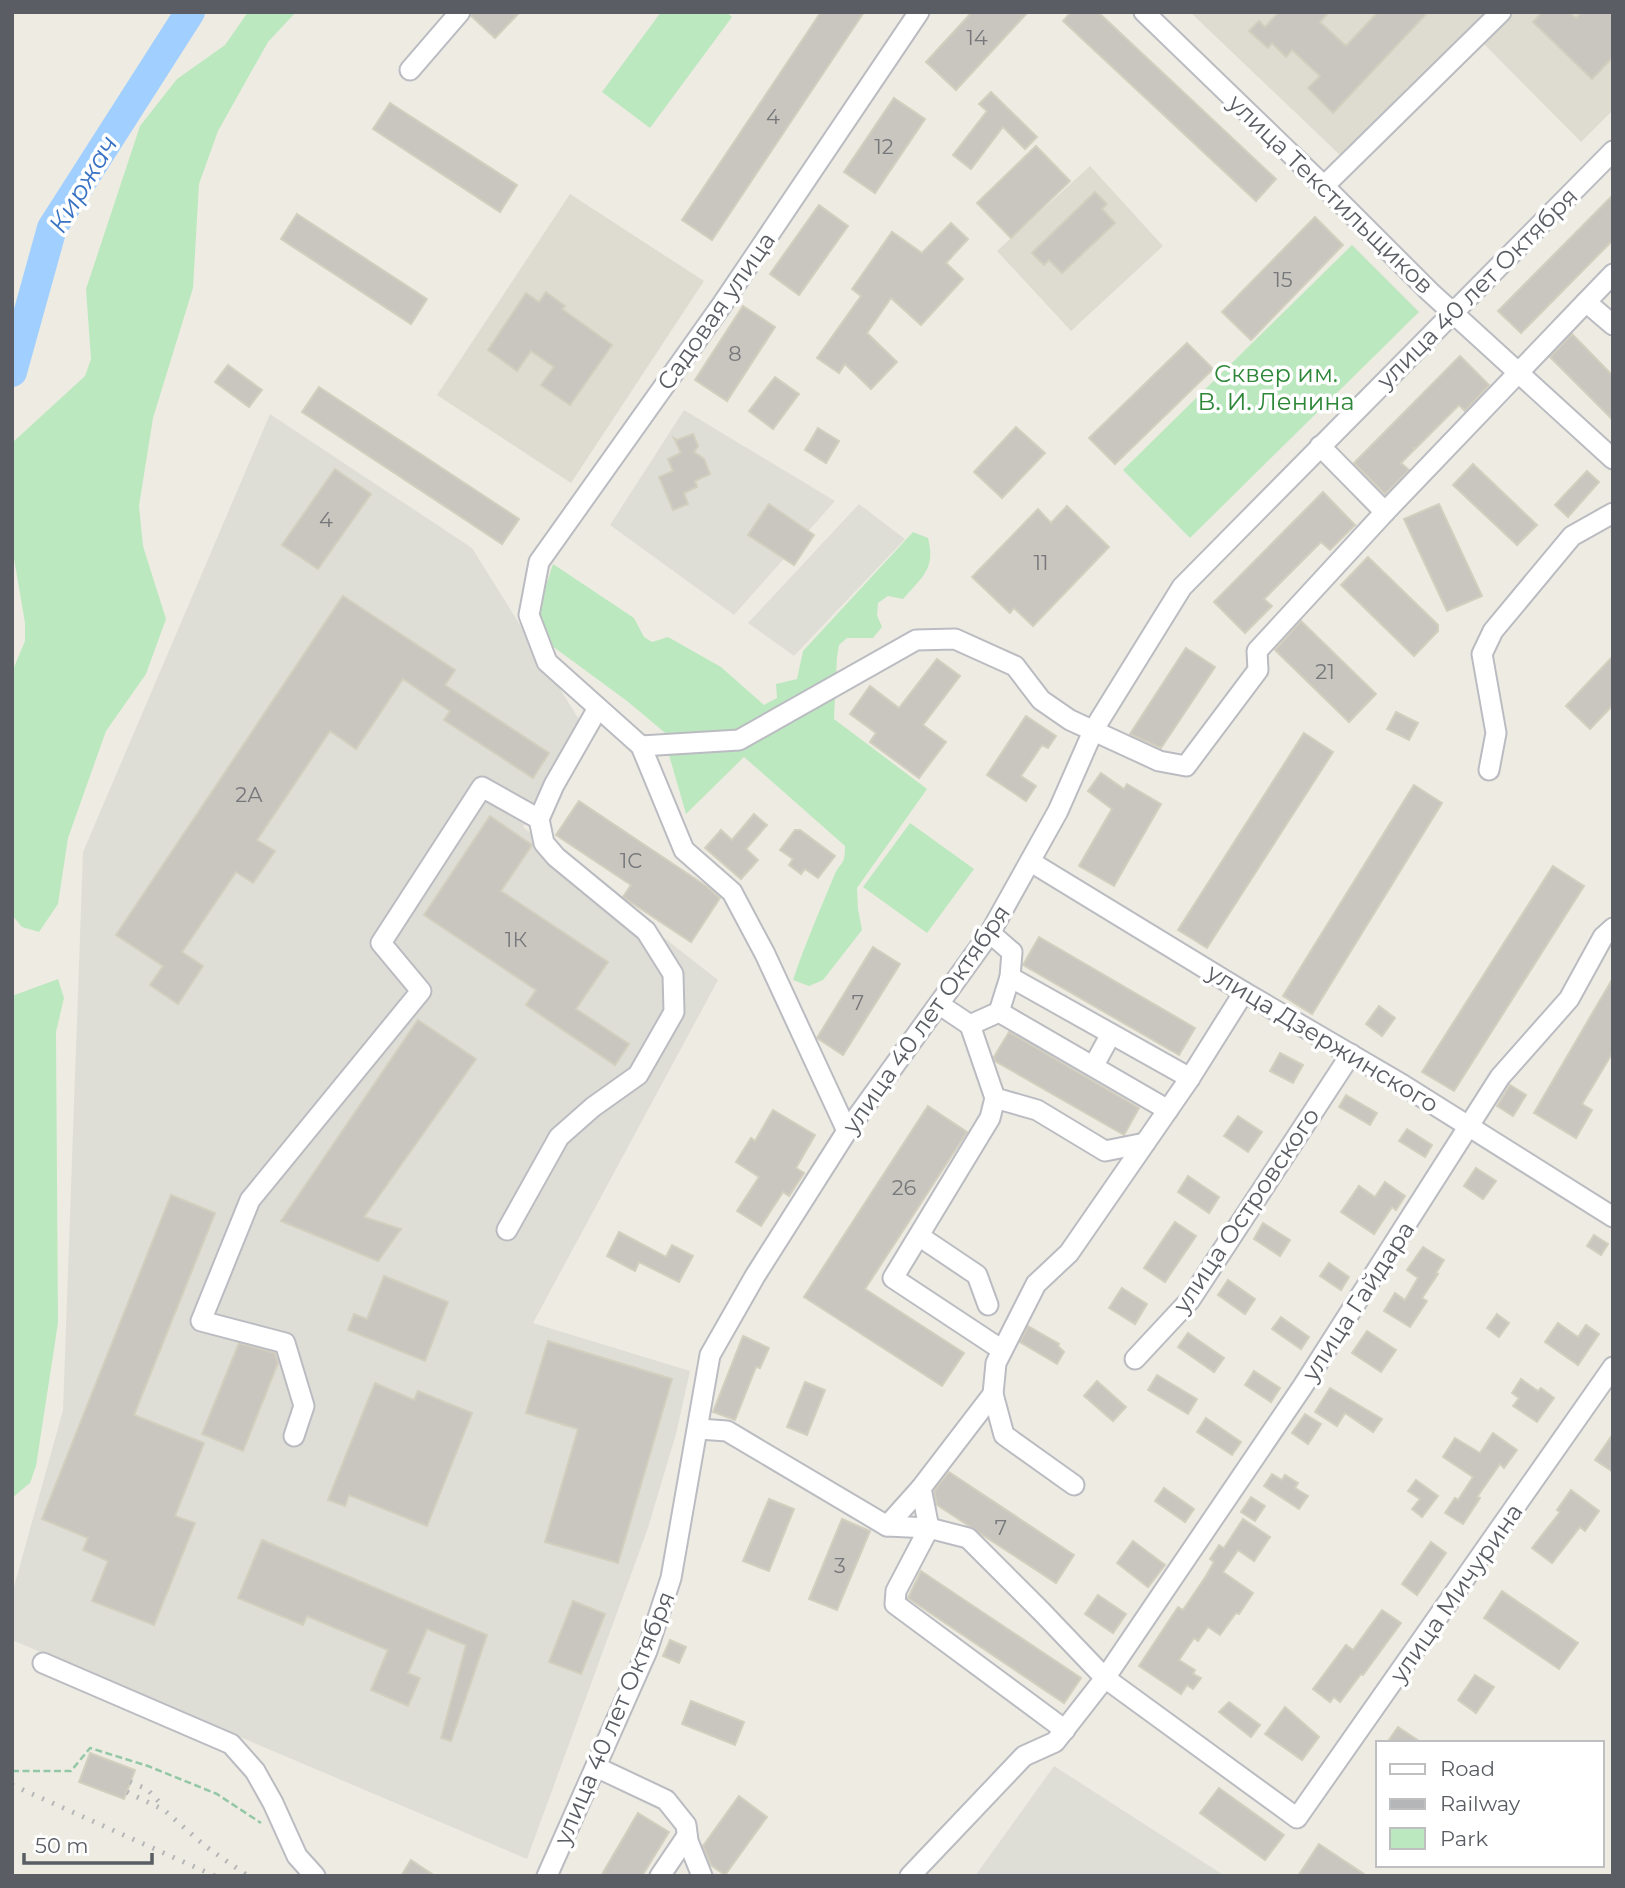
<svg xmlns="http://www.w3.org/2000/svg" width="1625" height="1888" font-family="Montserrat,sans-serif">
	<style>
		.industrial { fill: #dfded6 }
		.education { fill: #dedcd0 }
		.green { fill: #bce8bf }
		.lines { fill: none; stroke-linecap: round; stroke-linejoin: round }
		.river { stroke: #a1cfff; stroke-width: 30 }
		.building { fill: #c9c6bf; stroke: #d3cfbf; stroke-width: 2 }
		.minor-casing { stroke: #babcc2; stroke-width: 23 }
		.path { stroke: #93c7a6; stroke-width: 2.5; stroke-dasharray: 7 3.5; stroke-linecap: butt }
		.minor { stroke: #fff; stroke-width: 19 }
		.rail { stroke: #b5b6b7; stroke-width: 5; stroke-dasharray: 2 9; stroke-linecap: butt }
		.labels { text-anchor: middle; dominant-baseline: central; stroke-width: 7; stroke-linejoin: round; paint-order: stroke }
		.number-label { font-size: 21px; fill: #76787b }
		.street-label { font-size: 24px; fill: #5a5e64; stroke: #fff }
		.park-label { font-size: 24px; fill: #2e8739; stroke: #fff }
		.water-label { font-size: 26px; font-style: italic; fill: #3872c3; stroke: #fff }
	</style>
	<rect width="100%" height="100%" fill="#eeece2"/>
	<g class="industrial">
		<path d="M684 410 835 501 734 615 610 525Z"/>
		<path d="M270 414 472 548 580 721 523 827 718 980 533 1323 690 1371 676 1434 648 1528 527 1859 12 1640V1594L63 1410 83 852Z"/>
		<path d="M859 504 905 539 794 656 748 623Z"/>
		<path d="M1054 1766 1225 1876H975Z"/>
	</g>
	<g class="education">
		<path d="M1190 12H1484L1486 14 1340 155Z"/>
		<path d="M1510 12H1613V110L1581 142 1481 41Z"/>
		<path d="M1090 166 1163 246 1071 331 997 251Z"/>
		<path d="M570 194 704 281 571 483 437 395Z"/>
	</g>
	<g class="green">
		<path d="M248 12H296L268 42 218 131 199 184 193 288 153 418 139 506 143 546 166 619 146 674 106 731 68 838 58 904 39 932 22 927 12 915V672L25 641V623L12 547V443L85 376 91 359 86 289 140 126 177 79 225 45Z"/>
		<path d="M661 12H726L732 17 650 128 602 92Z"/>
		<path d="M1352 245 1419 312 1190 538 1123 470Z"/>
		<path d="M913 532 928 538C936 569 922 577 903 599L888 596 878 603 877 615 882 627 873 638H847L839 645 837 657 834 719 927 789 857 888 858 909 862 930 823 980 809 986 793 980C805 944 820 910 834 876 841 860 845 867 845 846L744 757 686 814 669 755 670 737 627 701 544 640 538 610 553 564 634 618 644 637 652 642 668 637 721 667 764 705 777 698 776 684 797 679 803 651Z"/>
		<path d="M910 823 974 869 927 933 863 887Z"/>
		<path d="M58 979 64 998 56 1032 58 1323 36 1466 30 1483 12 1498V996Z"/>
	</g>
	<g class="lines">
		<path class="river" d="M12 372 52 228 190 12"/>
	</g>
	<g class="building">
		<path d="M472 12H520L495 38 471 16Z"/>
		<path d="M821 12H864L712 240 682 220Z"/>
		<path d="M972 12H1028L956 90 926 62Z"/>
		<path d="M1071 12H1098L1276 179 1256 201 1063 21Z"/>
		<path d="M1279 12H1329L1320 22 1346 46 1378 12H1428L1333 113 1308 88 1320 76 1292 50 1286 57 1272 43 1268 48 1249 31 1259 21 1265 27Z"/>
		<path d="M1542 12H1569L1576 18 1582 12H1613V57L1592 79 1533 22Z"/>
		<path d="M991 92 1037 137 1025 149 1003 127 971 169 953 155 987 111 979 104Z"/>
		<path d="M894 98 925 119 875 193 844 172Z"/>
		<path d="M390 103 517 185 500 212 373 129Z"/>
		<path d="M1036 146 1070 181 1011 238 977 203Z"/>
		<path d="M1095 192 1107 204 1102 209 1115 223 1062 273 1049 260 1044 265 1032 253Z"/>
		<path d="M1613 195V240L1521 333 1498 311Z"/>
		<path d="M819 205 848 226 799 295 770 274Z"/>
		<path d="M297 214 427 299 411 324 281 239Z"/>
		<path d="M1315 217 1343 245 1251 340 1222 312Z"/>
		<path d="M951 223 968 239 946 263 963 279 921 325 891 298 867 333 897 362 871 389 845 364 839 373 817 358 861 296 852 289 892 232 922 253Z"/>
		<path d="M546 292 565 306 562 309 612 345 570 405 541 385 554 367 531 351 517 371 488 350 526 293 539 302Z"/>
		<path d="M743 306 775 327 727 401 695 380Z"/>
		<path d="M1572 334 1613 376V420L1550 357Z"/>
		<path d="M1187 343 1213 369 1115 464 1089 438Z"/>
		<path d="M1460 356 1489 385 1465 411 1459 405 1415 449 1413 447 1414 450 1401 463 1409 470 1385 494 1354 463Z"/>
		<path d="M228 365 262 390 249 407 215 382Z"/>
		<path d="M775 377 799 394 773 429 749 411Z"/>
		<path d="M319 387 519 519 502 544 302 412Z"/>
		<path d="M1016 427 1045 453 1002 498 974 472Z"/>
		<path d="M818 428 839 441 826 463 805 450Z"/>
		<path d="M693 434 698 446 694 452 704 459 710 474 695 481 697 487 684 493 688 504 673 510 659 477 673 471 668 459 681 453 674 438 677 440Z"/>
		<path d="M1473 464 1537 525 1517 545 1453 485Z"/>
		<path d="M335 469 371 494 318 569 282 545Z"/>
		<path d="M1587 471 1599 482 1568 517 1555 505Z"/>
		<path d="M1323 492 1355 525 1330 550 1321 542 1264 599 1272 606 1245 633 1214 602Z"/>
		<path d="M769 504 814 535 794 565 748 535Z"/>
		<path d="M1439 504 1482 596 1447 611 1404 519Z"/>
		<path d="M1067 506 1109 547 1033 626 1014 608 1010 613 972 577 1038 509 1051 523Z"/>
		<path d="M1368 557 1438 625V631L1414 656 1341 585Z"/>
		<path d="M343 596 455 670 445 685 549 753 533 778 444 720 450 711 403 679 356 749 330 731 257 840 275 851 253 883 236 872 182 952 203 966 178 1004 150 985 163 966 116 935Z"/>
		<path d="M1301 621 1376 694 1349 722 1275 650Z"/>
		<path d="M1186 648 1215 667 1161 748 1130 734Z"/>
		<path d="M1613 656V705L1590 729 1566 706Z"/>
		<path d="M937 659 960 676 923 725 946 742 919 778 870 742 876 733 850 714 870 686 899 708Z"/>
		<path d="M1396 712 1418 723 1409 740 1387 729Z"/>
		<path d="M1026 716 1056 736 1048 748 1042 745 1021 776 1036 786 1026 801 987 775Z"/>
		<path d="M1304 733 1333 752 1207 948 1178 930Z"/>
		<path d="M1101 773 1124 789 1127 784 1161 804 1114 886 1079 866 1112 809 1088 791Z"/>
		<path d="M1414 785 1442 803 1312 1014 1283 996Z"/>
		<path d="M579 801 706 886 720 898 691 942 623 897 631 885 556 835Z"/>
		<path d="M754 814 767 825 746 849 758 860 741 879 705 848 721 830 732 840Z"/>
		<path d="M490 816 532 845 501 891 608 962 576 1009 629 1044 615 1065 526 1005 536 990 424 915Z"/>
		<path d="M795 830H800L835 856 818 878 805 869 801 874 789 865 793 859 780 850Z"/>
		<path d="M1553 866 1584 886 1454 1091 1422 1072Z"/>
		<path d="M1039 937 1195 1028 1179 1055 1023 965Z"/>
		<path d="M873 947 900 964 843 1055 817 1038Z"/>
		<path d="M1613 978V1052L1582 1104 1592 1110 1576 1138 1534 1113Z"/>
		<path d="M1379 1006 1395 1018 1382 1036 1366 1024Z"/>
		<path d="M418 1020 476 1059 364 1217 401 1229 378 1261 281 1221Z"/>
		<path d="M1009 1032 1139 1108 1124 1135 995 1061 994 1057Z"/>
		<path d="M1280 1053 1303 1065 1293 1083 1270 1071Z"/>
		<path d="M1510 1085 1526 1095 1513 1116 1497 1106Z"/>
		<path d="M1346 1095 1377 1113 1370 1125 1339 1107Z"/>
		<path d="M928 1106 967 1132 865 1289 964 1353 942 1386 804 1297Z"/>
		<path d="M773 1110 815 1135 796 1168 804 1173 789 1196 783 1192 761 1226 737 1211 759 1177 736 1162 751 1138 755 1141Z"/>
		<path d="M1238 1116 1262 1132 1248 1152 1224 1136Z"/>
		<path d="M1407 1129 1432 1145 1425 1157 1399 1141Z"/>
		<path d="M1476 1168 1496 1181 1483 1199 1464 1186Z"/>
		<path d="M1188 1176 1219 1197 1209 1213 1178 1192Z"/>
		<path d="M1385 1182 1405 1196 1396 1210 1392 1207 1374 1234 1341 1212 1359 1186 1375 1197Z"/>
		<path d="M171 1195 215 1213 134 1415 204 1443 175 1516 195 1523 154 1625 92 1601 108 1561 83 1550 88 1538 42 1519Z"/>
		<path d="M1175 1222 1196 1236 1165 1282 1144 1268Z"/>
		<path d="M1263 1223 1290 1240 1280 1256 1254 1239Z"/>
		<path d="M619 1232 666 1257 672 1245 693 1256 679 1282 639 1262 635 1271 607 1256Z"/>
		<path d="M1594 1235 1608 1244 1601 1255 1587 1246Z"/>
		<path d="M1423 1247 1444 1260 1436 1273 1438 1274 1422 1298 1427 1301 1410 1327 1384 1311 1395 1293 1405 1300 1418 1278 1407 1270Z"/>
		<path d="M1329 1263 1349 1277 1341 1290 1320 1276Z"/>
		<path d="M384 1276 448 1302 425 1361 348 1330 354 1314 367 1319Z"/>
		<path d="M1228 1280 1255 1299 1245 1314 1218 1295Z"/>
		<path d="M1122 1288 1147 1304 1135 1324 1109 1308Z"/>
		<path d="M1497 1314 1509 1323 1499 1337 1487 1328Z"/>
		<path d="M1281 1317 1309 1337 1301 1349 1272 1329Z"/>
		<path d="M1558 1323 1578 1337 1586 1325 1599 1334 1578 1365 1545 1342Z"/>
		<path d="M1028 1326 1059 1344 1058 1346 1064 1352 1057 1364 1020 1342Z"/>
		<path d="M1367 1331 1396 1350 1381 1372 1352 1353Z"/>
		<path d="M1188 1333 1224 1358 1214 1372 1178 1347Z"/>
		<path d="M743 1336 769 1348 760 1368 756 1367 735 1420 713 1412Z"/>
		<path d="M548 1341 672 1379 618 1563 545 1542 578 1429 526 1413Z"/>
		<path d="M239 1343 275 1353 278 1363 243 1451 202 1434Z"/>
		<path d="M1254 1371 1280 1388 1271 1402 1245 1385Z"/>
		<path d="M1157 1375 1197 1399 1188 1414 1148 1390Z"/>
		<path d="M1521 1379 1538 1391 1541 1388 1554 1398 1537 1422 1513 1406 1519 1398 1512 1393Z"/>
		<path d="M1097 1381 1126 1407 1113 1421 1084 1396Z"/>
		<path d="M805 1382 825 1390 807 1435 787 1427Z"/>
		<path d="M375 1383 414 1400 418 1391 472 1413 427 1526 349 1495 345 1506 328 1500Z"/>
		<path d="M1330 1388 1382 1419 1373 1432 1345 1413 1337 1426 1315 1412Z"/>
		<path d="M1305 1414 1321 1424 1308 1444 1292 1433Z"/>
		<path d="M1206 1418 1241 1442 1232 1455 1197 1432Z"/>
		<path d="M1493 1433 1517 1450 1504 1468 1500 1464 1477 1497 1480 1498 1463 1524 1445 1513 1455 1498 1458 1500 1473 1477 1443 1457 1455 1438 1480 1453Z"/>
		<path d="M1613 1434V1472L1595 1460Z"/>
		<path d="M949 1472 1074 1555 1056 1583 937 1505 934 1491Z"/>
		<path d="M1272 1474 1282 1480 1285 1475 1298 1483 1295 1488 1308 1496 1299 1509 1264 1486Z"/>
		<path d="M1416 1480 1438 1496 1422 1517 1412 1509 1420 1499 1408 1491Z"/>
		<path d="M1164 1488 1194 1509 1185 1522 1155 1501Z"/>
		<path d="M1571 1490 1599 1511 1585 1531 1580 1527 1552 1563 1532 1548 1560 1512 1557 1510Z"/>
		<path d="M1251 1497 1265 1506 1255 1521 1241 1512Z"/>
		<path d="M769 1499 794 1509 769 1571 743 1561Z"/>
		<path d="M842 1519 870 1531 837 1610 809 1599Z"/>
		<path d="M1243 1519 1270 1537 1254 1561 1238 1550 1223 1572 1253 1593 1239 1614 1236 1613 1220 1635 1208 1627 1198 1641 1194 1638 1179 1660 1195 1670 1193 1674 1201 1678 1193 1689 1187 1685 1181 1694 1139 1666 1178 1607 1183 1610 1206 1576 1214 1562 1210 1559 1219 1545 1224 1548Z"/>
		<path d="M262 1540 487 1635 451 1741 441 1738 466 1645 427 1629 408 1673 420 1678 408 1706 371 1690 388 1650 307 1616 303 1625 238 1598Z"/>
		<path d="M1133 1541 1165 1565 1148 1587 1117 1563Z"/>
		<path d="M1431 1542 1446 1553 1417 1595 1402 1584Z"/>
		<path d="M921 1571 1081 1678 1064 1703 908 1598Z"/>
		<path d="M1502 1591 1578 1643 1559 1669 1484 1618Z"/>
		<path d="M1098 1595 1126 1614 1113 1633 1085 1614Z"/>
		<path d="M573 1601 605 1614 581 1674 549 1662Z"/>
		<path d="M1382 1610 1401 1623 1363 1675 1361 1674 1340 1702 1334 1697 1330 1702 1313 1689 1346 1645 1353 1650Z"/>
		<path d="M670 1640 686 1647 679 1663 663 1656Z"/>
		<path d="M1475 1675 1494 1687 1476 1713 1458 1700Z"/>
		<path d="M691 1701 744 1722 735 1745 682 1724Z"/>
		<path d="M1229 1702 1260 1725 1251 1737 1219 1712Z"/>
		<path d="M1285 1707 1319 1737 1302 1760 1265 1734Z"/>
		<path d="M1398 1727 1422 1743H1387Z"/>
		<path d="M90 1753 135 1770 124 1799 79 1782Z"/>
		<path d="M1219 1788 1284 1835 1265 1860 1200 1813Z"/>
		<path d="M739 1796 767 1817 725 1875 711 1865 703 1846Z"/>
		<path d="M638 1813 669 1832 642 1876H601Z"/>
		<path d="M1319 1844 1367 1876H1298Z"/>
		<path d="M411 1860 435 1876H401Z"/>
	</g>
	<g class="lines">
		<defs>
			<g id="minor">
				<path d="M1144 12 1324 186 1430 292 1613 459"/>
				<path d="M410 70 460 12"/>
				<path d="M1324 186 1501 12"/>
				<path d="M1613 274 1586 302 1613 325"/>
				<path d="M1320 446 1385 512"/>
				<path d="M641 746 739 740 916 640 955 639 1015 666 1041 700 1070 720 1159 761 1186 766 1258 670 1257 651 1385 512 1586 302"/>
				<path d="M1489 770 1496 733 1482 654 1493 631 1572 536 1613 513"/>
				<path d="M1031 862 1244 992 1403 1085 1613 1217"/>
				<path d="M990 933 1012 952 1010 977 1190 1078"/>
				<path d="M940 1005 970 1025 999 1012 1168 1110"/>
				<path d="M999 1012 1010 977"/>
				<path d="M970 1025 995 1098 1037 1110 1105 1151 1145 1143"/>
				<path d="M1094 1065 1111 1034"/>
				<path d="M995 1098 990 1118 893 1278 1002 1350"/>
				<path d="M847 1131 765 954 732 892 684 850 641 746 547 662 529 615 539 562 721 306 919 12"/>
				<path d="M507 1230 559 1137 593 1107 638 1075 674 1012 673 974 646 931 556 857 544 843 539 819 554 785 598 708"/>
				<path d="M919 1236 977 1275 988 1305"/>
				<path d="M1135 1359 1190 1300 1351 1054"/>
				<path d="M993 1394 921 1488 929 1528 896 1591 895 1604 1065 1730"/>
				<path d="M699 1429 727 1431 887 1526 929 1528 968 1538 1042 1612 1105 1678 1297 1818 1613 1367"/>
				<path d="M294 1436 304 1406 285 1343 201 1321 250 1200 421 991 381 943 482 787 539 819"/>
				<path d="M1074 1485 1004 1435 993 1394 996 1363 1036 1284 1069 1253 1190 1078 1244 992"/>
				<path d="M887 1526 921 1488"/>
				<path d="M43 1663 231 1744 255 1771 273 1803 297 1856 315 1876"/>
				<path d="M596 1767 666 1800 686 1825 688 1841 702 1876"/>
				<path d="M547 1876 647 1651 671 1578 710 1355 755 1276 847 1131 990 933 1058 811 1094 729 1182 587 1613 151"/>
				<path d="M660 1876 687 1836"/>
				<path d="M910 1876 1024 1756 1055 1742 1105 1678 1303 1386 1500 1077 1569 999 1603 937 1613 928"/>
			</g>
		</defs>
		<use href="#minor" class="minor-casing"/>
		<path class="path" d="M12 1771H71L90 1748 148 1766 217 1794 261 1823"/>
		<use href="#minor" class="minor"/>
		<g class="rail">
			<path d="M130 1782 147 1789 161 1804"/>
			<path d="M12 1785 215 1876"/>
			<path d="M127 1792 164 1810 205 1846 248 1876"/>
		</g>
	</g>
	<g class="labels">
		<g class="number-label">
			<text x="977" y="37">14</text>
			<text x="773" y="116">4</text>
			<text x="884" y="146">12</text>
			<text x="1283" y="279">15</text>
			<text x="735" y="353">8</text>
			<text x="326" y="519">4</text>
			<text x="1041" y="562">11</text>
			<text x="1325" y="671">21</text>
			<text x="249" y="794">2А</text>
			<text x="631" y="860">1С</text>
			<text x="516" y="939">1К</text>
			<text x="858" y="1002">7</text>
			<text x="904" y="1187">26</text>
			<text x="1001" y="1527">7</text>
			<text x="840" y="1565">3</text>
		</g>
		<g class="street-label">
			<text transform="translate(1331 194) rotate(44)">улица Текстильщиков</text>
			<text transform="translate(1477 288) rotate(-45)">улица 40 лет Октября</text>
			<text transform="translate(716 311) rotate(-55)">Садовая улица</text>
			<text transform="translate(926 1019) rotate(-55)">улица 40 лет Октября</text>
			<text transform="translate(1323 1038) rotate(31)">улица Дзержинского</text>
			<text transform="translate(1246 1210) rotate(-56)">улица Островского</text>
			<text transform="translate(1358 1301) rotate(-57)">улица Гайдара</text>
			<text transform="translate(1456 1593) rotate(-55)">улица Мичурина</text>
			<text transform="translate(614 1718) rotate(-67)">улица 40 лет Октября</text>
		</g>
		<g class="park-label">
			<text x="1276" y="373">Сквер им.<tspan x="1276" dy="28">В. И. Ленина</tspan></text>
		</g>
		<g class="water-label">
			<text transform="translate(83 184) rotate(-59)">Киржач</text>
		</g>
	</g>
	<rect width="1625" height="1888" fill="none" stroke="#5a5e64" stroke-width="28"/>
	<rect x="1376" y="1741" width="228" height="126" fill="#ffffff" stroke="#bdbfc1" stroke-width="2"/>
	<rect x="1390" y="1764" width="35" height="10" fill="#ffffff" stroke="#bdbfc1" stroke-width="2"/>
	<text x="1440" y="1776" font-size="21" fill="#5a5e64">Road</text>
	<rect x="1390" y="1799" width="35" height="10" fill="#b5b6b7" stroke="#bdbfc1" stroke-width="2"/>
	<text x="1440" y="1811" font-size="21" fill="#5a5e64">Railway</text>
	<rect x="1390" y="1828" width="35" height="21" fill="#bce8bf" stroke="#bdbfc1" stroke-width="2"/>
	<text x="1440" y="1846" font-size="21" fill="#5a5e64">Park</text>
	<path d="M24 1853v10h128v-10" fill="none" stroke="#5a5e64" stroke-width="3.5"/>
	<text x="35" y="1853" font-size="21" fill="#5a5e64" stroke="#ffffff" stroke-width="5" paint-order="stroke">50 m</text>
</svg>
